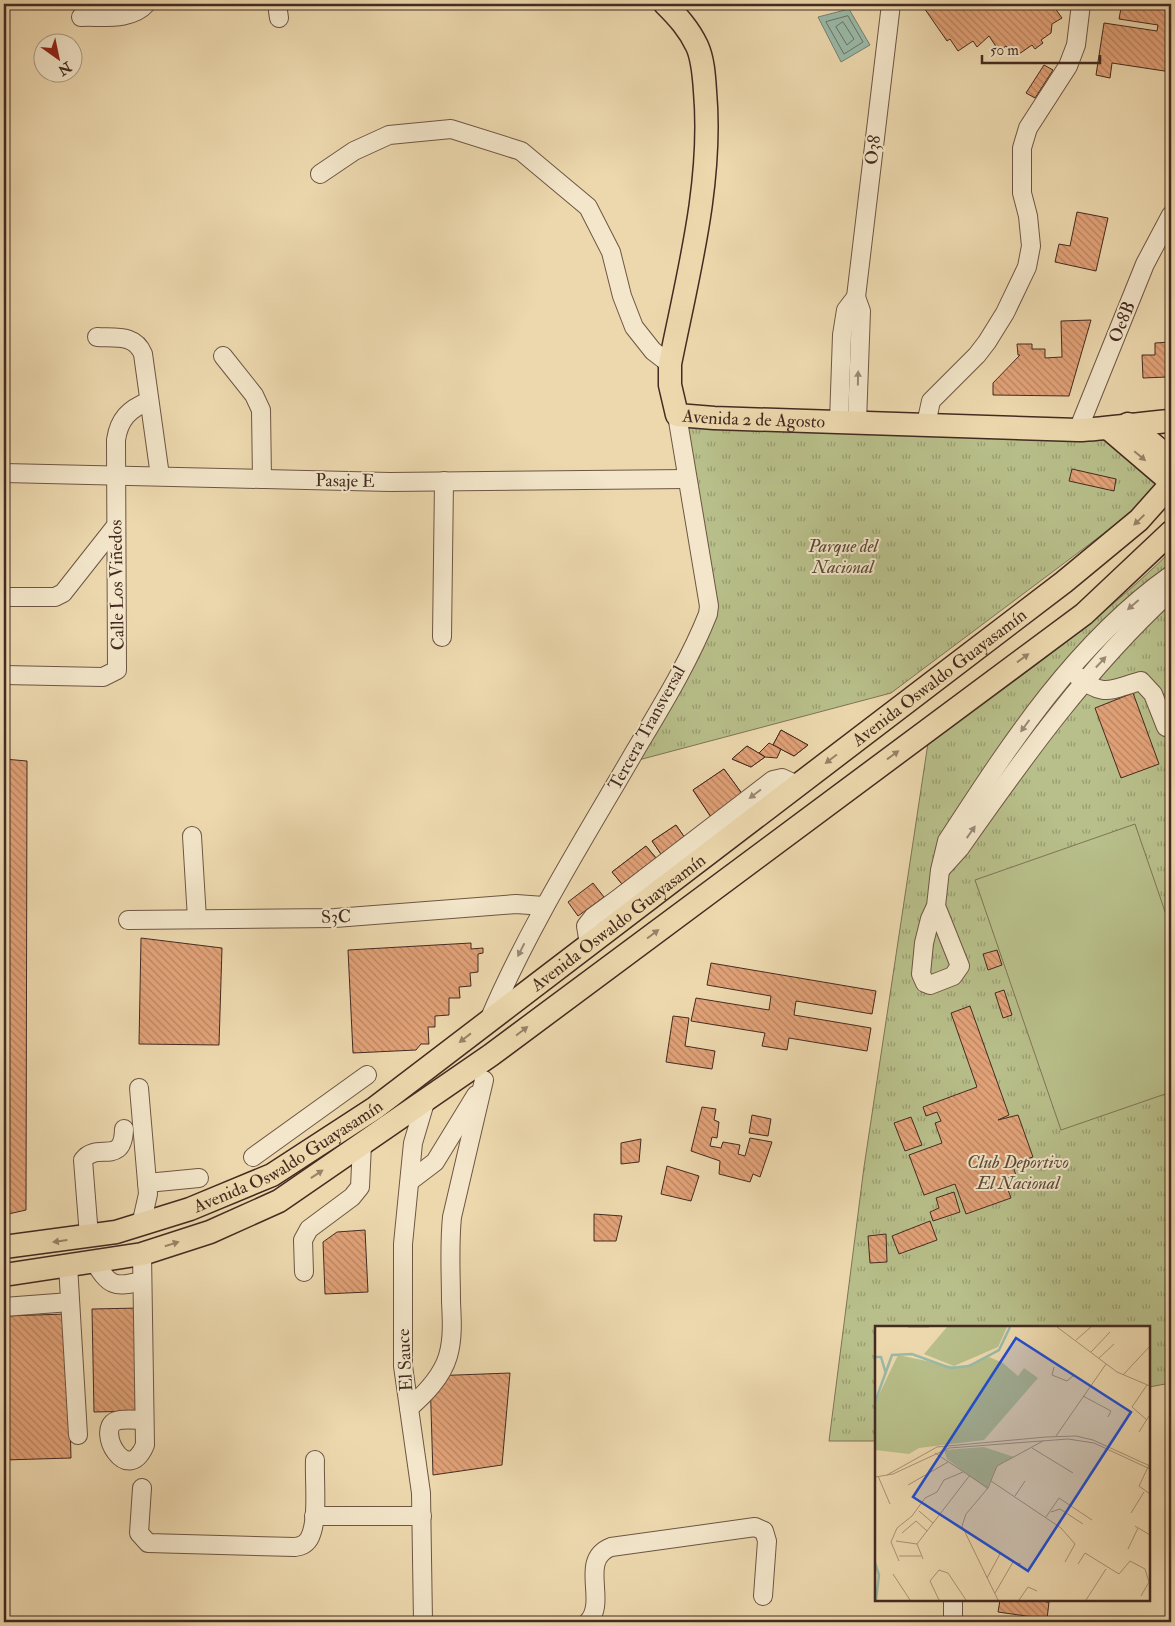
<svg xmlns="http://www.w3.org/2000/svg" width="1175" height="1626" font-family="'IM FELL Double Pica',serif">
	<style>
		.grass { fill: url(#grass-tufts); stroke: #7e7556 }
		.pitch { fill: #b8bf8a; stroke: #7e7556 }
		.water { fill: #99baa8; stroke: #778172 }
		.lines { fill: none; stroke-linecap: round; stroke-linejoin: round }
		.shore { stroke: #6e7264; stroke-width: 1 }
		.building { fill: url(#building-back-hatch); stroke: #442b21 }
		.minor-casing { stroke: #6e5644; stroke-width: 20 }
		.major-casing { stroke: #442b21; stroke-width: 25 }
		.minor { stroke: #f3e6ca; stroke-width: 18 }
		.major { stroke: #edd8ae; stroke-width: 22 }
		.oneway { fill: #9c8876 }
		.oneway2 { fill: #988268 }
		.labels { text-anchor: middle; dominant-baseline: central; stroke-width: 4; stroke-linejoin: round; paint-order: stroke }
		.street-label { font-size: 18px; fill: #442b21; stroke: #f3e6ca }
		.park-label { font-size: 18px; font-style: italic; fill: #5b4936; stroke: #f3e6ca }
		.inset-river { fill: none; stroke: #99baa8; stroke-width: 2.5 }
		.inset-road { fill: none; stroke: #a99376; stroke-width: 1 }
		.view { fill: #1d4ed8; fill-opacity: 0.15; stroke: #1d4ed8; stroke-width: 2.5 }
		.inset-edge { fill: none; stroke: #442b21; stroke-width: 2.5 }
	</style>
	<defs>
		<pattern id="grass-tufts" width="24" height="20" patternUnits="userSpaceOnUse" patternTransform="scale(1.25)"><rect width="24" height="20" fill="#b8bf8a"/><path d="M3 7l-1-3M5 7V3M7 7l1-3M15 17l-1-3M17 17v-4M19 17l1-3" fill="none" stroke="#979b70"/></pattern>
		<pattern id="building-back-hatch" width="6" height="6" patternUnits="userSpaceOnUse" patternTransform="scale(1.25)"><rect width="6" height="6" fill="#e2a278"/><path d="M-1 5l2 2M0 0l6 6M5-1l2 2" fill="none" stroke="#b98462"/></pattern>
	</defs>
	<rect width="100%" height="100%" fill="#edd8ae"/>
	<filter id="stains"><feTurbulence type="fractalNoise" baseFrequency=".004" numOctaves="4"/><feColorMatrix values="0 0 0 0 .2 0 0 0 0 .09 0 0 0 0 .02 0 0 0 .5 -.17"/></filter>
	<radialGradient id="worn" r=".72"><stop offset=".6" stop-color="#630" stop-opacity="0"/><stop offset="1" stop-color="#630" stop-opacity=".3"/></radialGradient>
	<g class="grass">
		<path d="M673 406 1105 429 1171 483 891 693 631 762 711 614Z"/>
		<path d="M1171 551V1383L1149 1387V1327H876V1441H829L864 1167 928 743C1012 683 1098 623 1171 551Z"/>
	</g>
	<path class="pitch" d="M1135 824 1171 929V1092L1061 1130 975 880Z"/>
	<path class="water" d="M849 9 870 45 841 62 818 17Z"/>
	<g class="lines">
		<g class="shore">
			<path d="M848 16 863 42 844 54 826 22Z"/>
			<path d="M843 22 854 39 847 45 836 27Z"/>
		</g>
	</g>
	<g class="building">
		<path d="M924 4H1052L1062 18 1052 24 1051 33 1041 40 1043 43 1035 49 1032 45 1019 54 1014 48 1010 51 1006 46 999 51 989 36 977 47 973 41 958 51 950 39 947 41 922 5Z"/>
		<path d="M1096 4H1171V72L1112 63 1110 78 1096 75 1104 23 1157 31 1158 25 1119 19 1121 8Z"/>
		<path d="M1044 65 1053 70 1035 98 1026 93Z"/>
		<path d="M1077 212 1108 218 1096 271 1055 262 1059 244 1070 246Z"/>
		<path d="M1091 320 1069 396 993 395V383L1020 355H1018L1017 344H1032V349H1045V358L1062 357 1061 321Z"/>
		<path d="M1171 342V383H1167V377L1143 378 1142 355H1155V343Z"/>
		<path d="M1072 469 1116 479 1114 491 1069 481Z"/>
		<path d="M1133 693 1159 764 1121 778 1095 708Z"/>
		<path d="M781 730 808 745 794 756 773 745Z"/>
		<path d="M781 730 808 745 794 756 773 745Z"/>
		<path d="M769 743 781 749 777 758 765 757 759 753Z"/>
		<path d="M747 746 765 757 751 767 732 759Z"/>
		<path d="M747 746 765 757 751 767 732 759Z"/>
		<path d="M4 759 27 761 26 1210 4 1215Z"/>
		<path d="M724 769 743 795 711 817 693 790Z"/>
		<path d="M724 769 743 795 711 817 693 790Z"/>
		<path d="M676 825 685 838 661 854 652 841Z"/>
		<path d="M676 825 685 838 661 854 652 841Z"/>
		<path d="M646 846 656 858 622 884 612 872Z"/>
		<path d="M646 846 656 858 622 884 612 872Z"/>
		<path d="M593 883 604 897 578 916 568 902Z"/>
		<path d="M141 938 222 948 219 1045 139 1044Z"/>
		<path d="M471 943V949L483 948V953L478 954V972L470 973 471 986 459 987 460 998H449V1015L435 1016V1027H428L429 1044H421L416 1050 353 1053 348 950Z"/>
		<path d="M997 950 1002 965 988 970 983 954Z"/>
		<path d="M711 963 876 991 872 1014 796 1001 794 1015 871 1028 867 1051 789 1038 787 1050 762 1046 765 1033 691 1021 696 998 769 1010 771 996 707 985Z"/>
		<path d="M1004 990 1012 1015 1003 1018 995 993Z"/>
		<path d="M970 1006 1009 1115 998 1120 1018 1115 1033 1157 1012 1164 1016 1175 1004 1179 1011 1198 966 1214 955 1184 924 1195 909 1155 942 1143 935 1123 941 1121 937 1112 926 1116 923 1107 977 1087 951 1013Z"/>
		<path d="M673 1016 689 1018 685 1046 715 1051 712 1069 666 1062Z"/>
		<path d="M702 1107 716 1109 714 1120 719 1122 717 1138 712 1137 710 1146 721 1148 723 1142 740 1145 738 1154 745 1156 750 1138 772 1142 760 1177 753 1174 750 1182 719 1174 720 1161 691 1151Z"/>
		<path d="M752 1115 771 1119 768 1136 749 1133Z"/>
		<path d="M911 1117 922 1145 905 1151 894 1123Z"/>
		<path d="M641 1139 639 1162 621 1164V1143Z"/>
		<path d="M667 1166 699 1176 691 1201 661 1194Z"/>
		<path d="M954 1192 960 1212 933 1221 930 1212 939 1208 936 1198Z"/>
		<path d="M594 1214 622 1216 616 1241H594Z"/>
		<path d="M930 1221 937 1240 899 1254 892 1236Z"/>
		<path d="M365 1230 368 1292 325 1294 323 1242 337 1232Z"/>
		<path d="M886 1234 887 1262 870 1263 868 1236Z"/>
		<path d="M140 1308 141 1411 94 1412 92 1309Z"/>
		<path d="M67 1314 71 1458 4 1460V1316Z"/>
		<path d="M510 1373 502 1465 433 1475 430 1376Z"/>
		<path d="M1000 1600H1046V1602H1049L1047 1619 998 1612Z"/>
	</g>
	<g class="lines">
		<defs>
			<g id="minor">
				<path d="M277 4 279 18"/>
				<path d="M81 17C102 16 131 21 146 4"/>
				<path d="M320 174 354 151 389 135 451 129 521 151 588 207 611 252 622 296 634 327 653 351 670 364"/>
				<path d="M97 337C116 338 135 334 143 354L160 476"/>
				<path d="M223 356 254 395 261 410 262 479"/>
				<path d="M839 421 842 335 846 310 856 297"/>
				<path d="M857 422 861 311 856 297 891 4"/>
				<path d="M926 424 931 401 977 355 987 342 1005 313 1027 267 1031 246 1028 216 1022 193V148L1028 128 1068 66 1076 45 1081 4"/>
				<path d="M1078 430 1145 264 1171 215"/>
				<path d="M4 473 390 482 687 479"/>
				<path d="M4 597H55L63 593 115 527"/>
				<path d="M442 637 444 481"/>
				<path d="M4 675 103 677 117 670 116 440C119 419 129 409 149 401"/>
				<path d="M1076 675C1104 699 1111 689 1141 681L1153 694 1166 727"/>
				<path d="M192 836 197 919"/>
				<path d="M942 868 960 848C1024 757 1088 667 1171 591"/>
				<path d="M936 906 960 966 953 976 930 985 925 983 921 974 924 943 930 919 936 906 940 870 947 841C1010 744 1075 643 1171 575"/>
				<path d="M632 910 623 895 773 780 782 778 797 785"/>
				<path d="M128 920 335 918 516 904 544 906"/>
				<path d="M589 944 586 926 593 917 623 895"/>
				<path d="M489 1020C529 926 584 839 635 751 661 707 689 662 708 614L709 606 677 415"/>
				<path d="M139 1088 148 1194 141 1225"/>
				<path d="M253 1157 367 1075"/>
				<path d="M410 1181 435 1162 476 1095"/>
				<path d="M147 1183 199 1178"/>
				<path d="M89 1236 83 1160C97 1141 123 1167 124 1129"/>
				<path d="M142 1254 145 1445C127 1488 95 1429 116 1421 124 1418 136 1420 144 1420"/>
				<path d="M94 1261C109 1286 114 1288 142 1281"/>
				<path d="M68 1265 78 1435"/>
				<path d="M304 1272 303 1240 309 1229 352 1197 360 1187 362 1144"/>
				<path d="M4 1307 70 1302"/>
				<path d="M409 1408C425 1394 442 1377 448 1356 453 1339 452 1320 451 1302 451 1274 449 1246 452 1217L484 1080"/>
				<path d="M142 1488 139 1533 148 1543 295 1547C301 1546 305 1545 309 1539 319 1522 314 1480 315 1460"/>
				<path d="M314 1516H422"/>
				<path d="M423 1622 421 1493 403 1366V1244L413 1143 426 1099"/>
				<path d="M588 1622C608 1601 578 1560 611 1547L755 1527 764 1531 767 1541 763 1596"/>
				<path d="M953 1622V1600"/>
			</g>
			<g id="major">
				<path id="s1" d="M665 4C678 17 689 29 697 46 703 59 704 76 705 91 713 182 688 274 670 364V385L677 415 714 418 1078 430C1109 429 1140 423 1171 421"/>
				<path d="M1128 424 1171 459"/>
				<path d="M1109 429 1171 482"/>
				<path id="s2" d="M4 1247 116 1232 190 1209 272 1175 375 1108 1064 582 1139 520 1171 484"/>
				<path d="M4 1275 142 1254 210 1232 279 1201 491 1055 1084 614 1171 532"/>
			</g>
		</defs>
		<use href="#minor" class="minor-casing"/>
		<use href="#major" class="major-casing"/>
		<use href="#minor" class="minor"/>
		<use href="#major" class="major"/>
	</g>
	<defs><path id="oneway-solid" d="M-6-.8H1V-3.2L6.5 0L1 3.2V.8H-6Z" transform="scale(1.25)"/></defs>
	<g class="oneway">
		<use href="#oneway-solid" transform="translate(858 378) rotate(-89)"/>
		<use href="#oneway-solid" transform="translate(1133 605) rotate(139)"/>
		<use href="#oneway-solid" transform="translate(1101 662) rotate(-47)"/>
		<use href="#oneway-solid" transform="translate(1025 726) rotate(126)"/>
		<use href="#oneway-solid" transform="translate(755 794) rotate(143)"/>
		<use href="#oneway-solid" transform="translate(971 832) rotate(-55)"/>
		<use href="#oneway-solid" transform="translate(521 950) rotate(117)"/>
	</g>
	<g class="oneway2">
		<use href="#oneway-solid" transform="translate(1140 456) rotate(40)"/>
		<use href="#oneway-solid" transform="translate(1139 520) rotate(136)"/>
		<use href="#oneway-solid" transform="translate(1023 658) rotate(-36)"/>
		<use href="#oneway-solid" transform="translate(893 755) rotate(-36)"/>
		<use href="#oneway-solid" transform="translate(831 759) rotate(143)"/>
		<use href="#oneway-solid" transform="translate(653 934) rotate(-37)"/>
		<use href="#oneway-solid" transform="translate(522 1031) rotate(-37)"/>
		<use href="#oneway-solid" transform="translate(465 1038) rotate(142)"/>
		<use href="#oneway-solid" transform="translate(317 1174) rotate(-34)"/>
		<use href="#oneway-solid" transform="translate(60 1241) rotate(172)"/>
		<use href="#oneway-solid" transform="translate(172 1244) rotate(-17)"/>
	</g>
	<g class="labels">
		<g class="street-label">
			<text transform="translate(873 150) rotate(-83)">O38</text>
			<text transform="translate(1122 322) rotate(-68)">Oe8B</text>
			<text stroke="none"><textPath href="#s1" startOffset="504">Avenida 2 de Agosto</textPath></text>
			<text transform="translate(345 481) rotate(1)">Pasaje E</text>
			<text transform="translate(117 585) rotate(-91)">Calle Los Viñedos</text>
			<text stroke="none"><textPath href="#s2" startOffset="1112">Avenida Oswaldo Guayasamín</textPath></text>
			<text transform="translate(647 728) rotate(-61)">Tercera Transversal</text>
			<text transform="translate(336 917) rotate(-2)">S3C</text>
			<text stroke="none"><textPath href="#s2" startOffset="708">Avenida Oswaldo Guayasamín</textPath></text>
			<text stroke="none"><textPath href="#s2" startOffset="302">Avenida Oswaldo Guayasamín</textPath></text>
			<text transform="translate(405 1360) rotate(-93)">El Sauce</text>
		</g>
		<g class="park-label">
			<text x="843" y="546">Parque del<tspan x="843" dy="21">Nacional</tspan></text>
			<text x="1018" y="1162">Club Deportivo<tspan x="1018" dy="21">El Nacional</tspan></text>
		</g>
	</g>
	<g transform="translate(875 1326)">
		<rect width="275" height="275" fill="#edd8ae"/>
		<path d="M72 1H132L123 21 79 40 49 28ZM23 29 85 42 114 31 128 37 143 50 149 42 163 52 109 114 44 122 34 128 0 124V77ZM109 121 139 131 122 140 112 163 72 133 69 124Z" fill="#b8bf8a"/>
		<path d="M72 61 91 66 84 96 65 91ZM101 63 120 67 113 97 94 92ZM39 83 58 88 50 118 31 113Z" fill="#b8bf8a"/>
		<path class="inset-river" d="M0 31H6L11 48M0 76 17 29 37 28 75 42 94 40 124 24 135 1M0 237 4 249 1 274"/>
		<path class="inset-road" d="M33 1H54M182 1 242 46 275 60M201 14 216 1M216 26 235 6M224 32 239 18M179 41 177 49 192 55 199 49 215 59M248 49 275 20M208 70 236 85 233 91M272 94 257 81 272 59M264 106 274 90M181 110 231 38M157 122 198 147M60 127 113 162 91 188 87 200 123 274M275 137 264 160 275 168M12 149 62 121 171 111 201 110 218 114 275 140M3 150 15 178M0 151 18 148 74 122 193 113 219 117 275 143M116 155 186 202 200 218 190 236M33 159 73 136M113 162 122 140 168 115M140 170 150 155M44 185 58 197M176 186 185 183 208 198M256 187 269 166M171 191 184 172 217 194M260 200 275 209M27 207 41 195 52 205M21 215 42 218M253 223 263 202M24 230H46M48 233 42 218 95 149M24 235 16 216 22 202 37 190 50 172 62 166 69 154 88 146M203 238 210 227 244 248 255 235 270 243M18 248 35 274M112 252 126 226M120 267 138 236 146 238M266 270 274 256 270 243M64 274 55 255 64 244 73 247 91 274M144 274 153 261 162 265M211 274 231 243"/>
		<path class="view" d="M141 12 256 86 153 245 38 171Z"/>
		<rect width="275" height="275" class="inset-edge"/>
	</g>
	<rect width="1175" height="1626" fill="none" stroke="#edd8ae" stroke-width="20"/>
	<rect x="5" y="5" width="1165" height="1616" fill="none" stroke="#442b21" stroke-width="2.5"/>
	<rect x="10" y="10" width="1155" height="1606" fill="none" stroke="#442b21"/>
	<g transform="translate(58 58) rotate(147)"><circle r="24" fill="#f3e6ca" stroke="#ad9b86"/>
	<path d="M0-4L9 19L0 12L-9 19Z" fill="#8f2418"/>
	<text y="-8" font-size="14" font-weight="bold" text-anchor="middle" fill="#442b21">N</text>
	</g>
	<path d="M982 55v8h118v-8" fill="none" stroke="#442b21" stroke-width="2.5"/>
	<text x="990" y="55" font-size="15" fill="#442b21" stroke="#f3e6ca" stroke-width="4" paint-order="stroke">50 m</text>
	<rect width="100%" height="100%" filter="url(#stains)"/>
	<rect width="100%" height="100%" fill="url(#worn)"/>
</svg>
